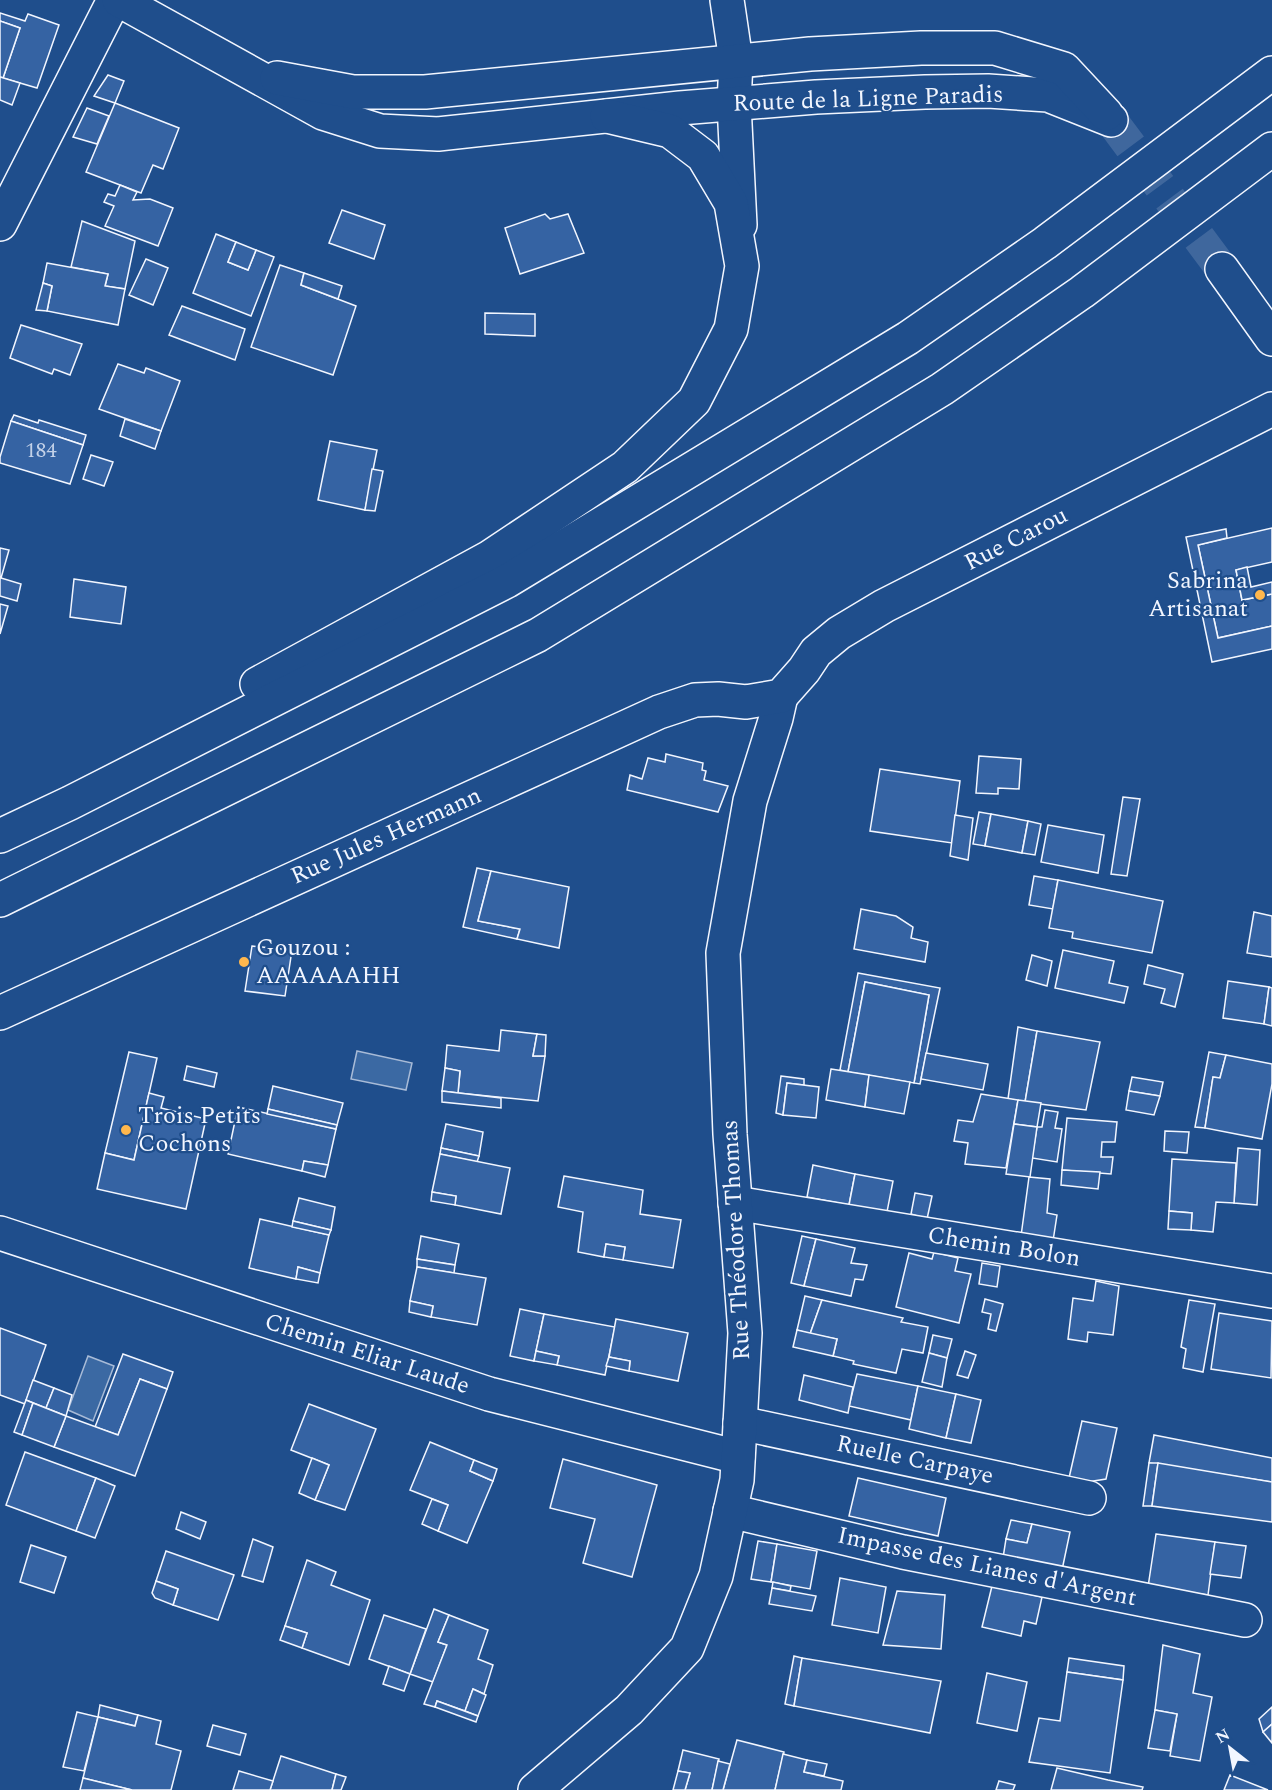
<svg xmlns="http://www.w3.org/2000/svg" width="1272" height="1790" font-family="Spectral,serif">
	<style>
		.water { fill: #3b69a3; stroke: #a8bbd7; stroke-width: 1.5 }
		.building { fill: #3563a3; stroke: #f2f6ff; stroke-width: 1.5 }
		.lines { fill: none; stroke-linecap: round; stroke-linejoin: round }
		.secondary-tunnel { stroke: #3f679d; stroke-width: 33; stroke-dasharray: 33 16; stroke-linecap: butt }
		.minor-casing { stroke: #f2f6ff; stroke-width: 36 }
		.tertiary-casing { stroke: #f2f6ff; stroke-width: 36 }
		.secondary-casing { stroke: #f2f6ff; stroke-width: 36 }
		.trunk-casing { stroke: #f2f6ff; stroke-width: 36 }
		.minor { stroke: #1f4e8c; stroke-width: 33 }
		.tertiary { stroke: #1f4e8c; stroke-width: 33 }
		.secondary { stroke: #1f4e8c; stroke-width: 33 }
		.trunk { stroke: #1f4e8c; stroke-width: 33 }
		.poi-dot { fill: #ffb74d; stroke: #1f4e8c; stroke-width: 2 }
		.labels { text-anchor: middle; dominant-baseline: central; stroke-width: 4.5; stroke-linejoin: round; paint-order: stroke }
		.number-label { font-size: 21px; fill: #c3d1e8 }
		.street-label { font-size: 24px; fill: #f2f6ff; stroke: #1f4e8c }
		.poi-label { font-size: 24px; fill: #f2f6ff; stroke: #1f4e8c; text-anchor: start }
	</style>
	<rect width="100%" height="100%" fill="#1f4e8c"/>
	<g class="water">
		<path d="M357 1051 412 1063 406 1090 351 1079Z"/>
		<path d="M88 1356 114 1366 93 1421 68 1410Z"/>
	</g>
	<g class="building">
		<path d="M0 13 25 21 28 14 59 25 37 88 3 78 20 28 0 21Z"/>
		<path d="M0 21 20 28 3 78 0 77Z"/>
		<path d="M108 75 124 81 115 103 94 96Z"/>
		<path d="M0 77 20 83 12 105 0 100Z"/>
		<path d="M115 103 179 128 163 169 153 165 141 193 86 172Z"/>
		<path d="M87 108 109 116 97 144 73 137Z"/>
		<path d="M120 185 137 192 133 200 150 199 173 208 158 246 105 226 114 206 104 202 108 194 115 196Z"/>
		<path d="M342 210 385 225 374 259 329 243Z"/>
		<path d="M545 214 550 219 568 214 584 253 520 274 505 228Z"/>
		<path d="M82 221 135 241 125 289 105 286 108 274 71 267Z"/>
		<path d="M216 234 236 242 228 262 248 270 256 250 274 257 251 316 193 293Z"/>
		<path d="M236 242 256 250 248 270 228 262Z"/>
		<path d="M146 259 168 268 153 305 129 295Z"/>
		<path d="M47 263 108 274 105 286 125 289 118 325 47 311 52 286 43 283Z"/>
		<path d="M280 265 304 273 301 285 356 306 333 375 251 347Z"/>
		<path d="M304 273 342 286 338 299 301 285Z"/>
		<path d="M43 283 52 286 47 311 36 310Z"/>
		<path d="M182 306 245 329 235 360 169 335Z"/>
		<path d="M485 313 535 314V336L485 334Z"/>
		<path d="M21 325 82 344 70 375 54 369 52 374 10 358Z"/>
		<path d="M118 364 144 373 146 368 180 381 161 431 99 409Z"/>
		<path d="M14 415 38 423 39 420 86 435 83 445 11 421Z"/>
		<path d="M125 419 161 431 155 449 120 436Z"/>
		<path d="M11 421 83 445 70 484 0 463V457Z"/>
		<path d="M330 441 377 450 365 510 318 500Z"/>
		<path d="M91 455 113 462 104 486 83 479Z"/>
		<path d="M372 469 383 471 375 511 365 510Z"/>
		<path d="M1272 528V562L1236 570 1242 600 1272 594V626L1218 638 1198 545Z"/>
		<path d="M1226 529 1227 538 1198 545 1218 638 1272 626V649L1212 662 1186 537Z"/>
		<path d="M0 548 9 550 1 578 21 584 17 601 0 596Z"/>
		<path d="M1247 567 1251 587 1272 582V594L1242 600 1236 570Z"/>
		<path d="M74 579 126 587 121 624 70 617Z"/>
		<path d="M0 604 8 606 0 634Z"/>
		<path d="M666 754 703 763 702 770 706 771 704 780 728 786 718 812 627 790 630 775 642 779 648 758 665 762Z"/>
		<path d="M979 756 1021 759 1019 789 998 788V794L976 793Z"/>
		<path d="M880 769 960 781 952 843 870 831Z"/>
		<path d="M1123 797 1140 799 1127 876 1111 874Z"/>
		<path d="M979 812 991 814 985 846 973 844Z"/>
		<path d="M991 814 1028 821 1022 853 985 846Z"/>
		<path d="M955 815 973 818 968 860 950 856Z"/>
		<path d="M1028 821 1041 824 1035 855 1022 853Z"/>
		<path d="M1048 825 1104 835 1098 873 1041 862Z"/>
		<path d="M477 868 491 871 478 921 520 929 517 939 463 927Z"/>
		<path d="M491 871 569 887 559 948 517 939 520 929 478 921Z"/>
		<path d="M1034 876 1058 880 1053 909 1029 905Z"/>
		<path d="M1058 880 1163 901 1152 953 1072 938 1073 932 1049 928Z"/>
		<path d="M861 909 896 916 913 927 911 938 928 942 925 962 854 949Z"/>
		<path d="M1254 912 1272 916V957L1247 953Z"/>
		<path d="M252 946 292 950 285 996 245 991Z"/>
		<path d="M1063 950 1114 961 1109 983 1128 987 1124 1003 1055 988Z"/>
		<path d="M1032 955 1052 961 1047 986 1026 980Z"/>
		<path d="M1148 965 1183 974 1175 1007 1161 1003 1165 989 1144 984Z"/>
		<path d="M858 973 940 988 920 1084 914 1083 929 995 865 982 848 1072 840 1070Z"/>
		<path d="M1228 981 1269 987 1264 1024 1223 1018Z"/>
		<path d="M865 982 929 995 914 1083 848 1072Z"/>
		<path d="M1269 987 1272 988V1026L1264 1024Z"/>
		<path d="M1018 1027 1037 1031 1025 1102 1008 1099Z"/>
		<path d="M501 1030 537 1034 533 1056H545L538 1101 458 1093 460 1071 445 1068 447 1045 499 1051Z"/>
		<path d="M1037 1031 1100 1042 1086 1110 1025 1102Z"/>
		<path d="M537 1034 546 1035 545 1056H533Z"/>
		<path d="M129 1052 157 1058 134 1160 105 1153Z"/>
		<path d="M1209 1052 1226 1055 1220 1078 1213 1077 1205 1128 1195 1127Z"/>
		<path d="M926 1053 988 1064 983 1090 921 1079Z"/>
		<path d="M1226 1055 1272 1064V1084L1262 1139 1205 1128 1213 1077 1220 1078Z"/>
		<path d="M187 1066 217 1073 214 1087 184 1080Z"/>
		<path d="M445 1068 460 1071 458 1093 442 1091Z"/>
		<path d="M831 1069 869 1075 865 1107 826 1100Z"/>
		<path d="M869 1075 910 1082 904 1114 865 1107Z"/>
		<path d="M781 1076 804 1079V1085L787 1083 783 1115 776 1113Z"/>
		<path d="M1132 1077 1163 1082 1160 1096 1129 1091Z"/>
		<path d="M787 1083 819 1087 816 1118 783 1115Z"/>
		<path d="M273 1086 343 1103 337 1125 268 1109Z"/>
		<path d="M442 1091 501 1098V1108L442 1102Z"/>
		<path d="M1129 1091 1160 1096 1154 1115 1126 1110Z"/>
		<path d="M149 1093 164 1097 161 1108 206 1119 186 1209 97 1189 105 1153 134 1160Z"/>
		<path d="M981 1094 1018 1100 1006 1168 965 1164 968 1143 954 1141 958 1120 973 1122Z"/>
		<path d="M1018 1100 1041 1103 1037 1127 1014 1124Z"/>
		<path d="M238 1107 336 1129 328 1165 304 1161 302 1171 228 1154Z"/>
		<path d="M268 1109 337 1125 336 1129 267 1114Z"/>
		<path d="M1045 1110 1058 1112 1055 1128 1062 1129 1057 1162 1032 1158 1037 1127H1042Z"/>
		<path d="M1067 1118 1117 1122 1115 1142H1102L1101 1157H1113L1111 1174 1062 1170Z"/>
		<path d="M446 1124 483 1132 479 1156 441 1148Z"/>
		<path d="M1014 1124 1037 1127 1030 1177 1006 1174Z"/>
		<path d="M1165 1131 1189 1132 1187 1153 1164 1151Z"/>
		<path d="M441 1148 479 1156 477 1162 440 1154Z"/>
		<path d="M1238 1148 1260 1150 1257 1205 1234 1203Z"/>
		<path d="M440 1154 510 1168 501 1214 455 1205 456 1196 432 1192Z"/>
		<path d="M1172 1159 1236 1163 1234 1203 1216 1202 1213 1232 1191 1230 1192 1213 1169 1211Z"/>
		<path d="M304 1161 328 1165 325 1177 302 1171Z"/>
		<path d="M813 1165 855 1174 849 1205 807 1197Z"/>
		<path d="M1062 1170 1100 1172 1098 1189 1061 1185Z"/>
		<path d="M855 1174 893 1181 887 1212 849 1205Z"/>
		<path d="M564 1176 643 1190 640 1214 681 1220 673 1268 623 1260 625 1247 606 1244 604 1257 578 1252 583 1212 558 1207Z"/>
		<path d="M1029 1177 1050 1179 1047 1213 1057 1215 1053 1241 1021 1236Z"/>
		<path d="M432 1192 456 1196 455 1205 431 1201Z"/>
		<path d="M915 1193 932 1196 927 1219 911 1214Z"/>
		<path d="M299 1198 335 1207 331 1230 293 1221Z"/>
		<path d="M1169 1211 1192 1213 1191 1230 1168 1229Z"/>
		<path d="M260 1219 329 1235 320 1273 298 1267 296 1279 249 1268Z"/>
		<path d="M293 1221 331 1230 329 1235 292 1227Z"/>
		<path d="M421 1236 459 1244 455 1265 417 1259Z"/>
		<path d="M802 1236 816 1239 804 1286 791 1283Z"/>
		<path d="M816 1239 855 1248 851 1263 867 1265 863 1280 855 1279 851 1296 804 1286Z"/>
		<path d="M606 1244 625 1247 623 1260 604 1257Z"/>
		<path d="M934 1252 958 1258 955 1271 971 1274 959 1323 896 1307 909 1253 932 1259Z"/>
		<path d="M417 1259 455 1265 454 1273 417 1267Z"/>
		<path d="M982 1263 1000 1266 997 1287 979 1284Z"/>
		<path d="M298 1267 320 1273 318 1283 296 1279Z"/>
		<path d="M417 1267 486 1278 477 1325 431 1317 433 1306 410 1301Z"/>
		<path d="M1096 1281 1119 1286 1113 1335 1088 1332 1087 1342 1068 1339 1073 1298 1093 1301Z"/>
		<path d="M805 1296 822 1300 810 1334 797 1330Z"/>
		<path d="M985 1299 1003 1304 996 1331 988 1329 991 1314 982 1312Z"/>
		<path d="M822 1300 903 1318 901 1322 928 1327 923 1353 902 1349 896 1373 853 1364 854 1361 833 1356 837 1339 810 1334Z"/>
		<path d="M1189 1300 1215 1304 1203 1372 1183 1368 1186 1349 1181 1347Z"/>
		<path d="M410 1301 433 1306 431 1317 409 1312Z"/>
		<path d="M520 1309 544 1314 534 1361 510 1356Z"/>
		<path d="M1219 1313 1272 1321 1271 1378 1211 1369Z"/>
		<path d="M544 1314 615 1327 605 1375 557 1365 559 1356 536 1351Z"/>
		<path d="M616 1319 688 1333 678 1381 629 1371 630 1361 609 1357Z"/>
		<path d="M0 1328 46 1345 25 1404 0 1395Z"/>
		<path d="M797 1330 837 1339 833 1356 793 1347Z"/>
		<path d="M933 1335 952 1339 947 1358 929 1353Z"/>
		<path d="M536 1351 559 1356 557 1365 534 1361Z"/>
		<path d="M965 1351 976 1355 968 1378 957 1375Z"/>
		<path d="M929 1353 947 1358 942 1387 922 1382Z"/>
		<path d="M123 1354 173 1372 167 1389 140 1379 118 1435 95 1427Z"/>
		<path d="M609 1357 630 1361 629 1371 606 1366Z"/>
		<path d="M857 1374 918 1386 911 1420 849 1406Z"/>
		<path d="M804 1375 853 1387 848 1413 799 1400Z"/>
		<path d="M140 1379 167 1389 135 1476 54 1447 66 1416 118 1435Z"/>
		<path d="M33 1380 54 1388 46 1408 26 1400Z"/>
		<path d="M918 1386 956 1394 946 1438 909 1429Z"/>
		<path d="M54 1388 72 1395 66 1416 46 1408Z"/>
		<path d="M956 1394 981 1400 971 1443 946 1438Z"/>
		<path d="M26 1400 33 1403 22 1435 14 1432Z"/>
		<path d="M33 1403 66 1416 54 1447 22 1435Z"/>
		<path d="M309 1404 376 1429 345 1510 315 1500 329 1465 291 1450Z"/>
		<path d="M1082 1421 1117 1428 1106 1479 1087 1482 1069 1478Z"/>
		<path d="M1154 1435 1272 1458V1482L1149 1463Z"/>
		<path d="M430 1442 474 1460 470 1471 493 1481 467 1543 438 1531 448 1505 410 1490Z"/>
		<path d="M25 1452 96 1478 76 1531 6 1505Z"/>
		<path d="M312 1458 329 1465 315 1500 299 1493Z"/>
		<path d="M563 1459 657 1485 632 1577 583 1563 595 1519 550 1508Z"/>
		<path d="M474 1460 497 1469 493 1481 470 1471Z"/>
		<path d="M1149 1463H1158L1152 1506H1143Z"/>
		<path d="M1158 1463 1272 1482V1522L1152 1506Z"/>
		<path d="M96 1478 115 1486 95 1538 76 1531Z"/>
		<path d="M858 1478 946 1498 938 1536 849 1516Z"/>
		<path d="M432 1499 448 1505 438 1531 422 1524Z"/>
		<path d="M181 1512 206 1522 200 1539 176 1529Z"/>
		<path d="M1011 1520 1032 1524 1027 1543 1006 1539Z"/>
		<path d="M1032 1524 1070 1532 1062 1570 1003 1558 1006 1539 1027 1543Z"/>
		<path d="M1156 1534 1215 1542 1208 1595 1148 1587Z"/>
		<path d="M253 1539 273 1547 263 1582 242 1576Z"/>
		<path d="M758 1541 777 1544 771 1582 751 1579Z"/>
		<path d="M1215 1542 1246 1546 1241 1578 1210 1574Z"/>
		<path d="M777 1544 817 1551 810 1589 771 1582Z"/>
		<path d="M31 1545 66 1557 54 1593 20 1582Z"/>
		<path d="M166 1551 234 1575 218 1620 173 1605 178 1589 156 1581Z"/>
		<path d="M307 1560 336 1572 331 1585 370 1600 349 1665 302 1648 307 1633 285 1626Z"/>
		<path d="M840 1578 886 1587 878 1633 832 1625Z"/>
		<path d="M156 1581 178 1589 173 1605 155 1598 152 1593Z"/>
		<path d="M773 1582 791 1586 790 1591 772 1588Z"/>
		<path d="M992 1586 1042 1597 1036 1624 1024 1621 1021 1636 982 1627Z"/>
		<path d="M772 1588 816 1596 812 1611 769 1604Z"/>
		<path d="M897 1591 945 1595 941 1649 883 1645Z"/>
		<path d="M434 1609 449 1615 438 1642 447 1645 433 1682 410 1674Z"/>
		<path d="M384 1615 426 1629 410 1674 369 1659Z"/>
		<path d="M449 1615 488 1630 478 1659 493 1665 484 1694 473 1689 465 1711 437 1701 435 1707 424 1704 447 1645 438 1642Z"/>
		<path d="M285 1626 307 1633 302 1648 280 1640Z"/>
		<path d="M1163 1645 1200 1654 1193 1693 1212 1697 1200 1761 1170 1756 1177 1714 1155 1710Z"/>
		<path d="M794 1656 802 1658 794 1706 785 1704Z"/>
		<path d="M802 1658 941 1681 930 1733 794 1706Z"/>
		<path d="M1069 1658 1124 1666 1123 1680 1067 1672Z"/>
		<path d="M389 1666 410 1674 404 1691 383 1684Z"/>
		<path d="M1067 1672 1123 1680 1110 1773 1029 1762 1039 1718 1060 1721Z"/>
		<path d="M987 1673 1027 1682 1017 1731 977 1723Z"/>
		<path d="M473 1689 486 1695 478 1716 465 1711Z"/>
		<path d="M437 1701 478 1716 476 1722 435 1707Z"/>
		<path d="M100 1705 138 1715 135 1726 98 1717Z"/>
		<path d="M1272 1707V1724L1263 1732 1259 1719Z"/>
		<path d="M1155 1710 1177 1714 1170 1751 1148 1748Z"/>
		<path d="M77 1712 98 1717 84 1771 63 1767Z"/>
		<path d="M138 1715 161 1721 156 1744 181 1751 171 1790H132L83 1778 98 1717 135 1726Z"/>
		<path d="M1272 1724V1743L1263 1732Z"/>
		<path d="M213 1725 246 1734 240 1755 207 1746Z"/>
		<path d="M737 1740 784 1752 775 1790H723Z"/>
		<path d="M683 1750 719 1759 712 1790H685L690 1773 678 1771Z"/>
		<path d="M783 1754 807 1760 804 1772 843 1781 841 1790H775Z"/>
		<path d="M281 1756 336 1774 332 1790H270Z"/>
		<path d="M807 1760 827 1764 824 1776 804 1772Z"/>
		<path d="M718 1761 730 1764 723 1790H712Z"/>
		<path d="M1057 1768 1108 1780 1143 1787 1142 1790H1051Z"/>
		<path d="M239 1771 273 1781 270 1790H233Z"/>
		<path d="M678 1771 690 1773 685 1790H673Z"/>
		<path d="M336 1774 346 1777 341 1790H332Z"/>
		<path d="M1230 1775 1268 1790H1224Z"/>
		<path d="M83 1778 132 1790H80Z"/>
		<path d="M999 1781 1015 1785 1013 1790H996Z"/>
	</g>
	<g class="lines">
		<path class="secondary-tunnel" d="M1111 120 1222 269"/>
		<defs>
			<g id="minor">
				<path d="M727 0 736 61 734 104 740 225"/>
				<path d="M0 224 114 0"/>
				<path d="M735 1203 1272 1291"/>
				<path d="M0 1233 489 1394 738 1457"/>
				<path d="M740 1423 1089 1498"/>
				<path d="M730 1511 903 1552 1245 1620"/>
				<path d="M535 1790 629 1710 687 1648 716 1576 737 1480 745 1333 730 1134 723 953 750 801 776 718 781 696"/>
			</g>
			<path id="tertiary" d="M0 1013 659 712 695 700 718 699 746 702 781 696 804 670 816 652 839 633 884 606 1272 409"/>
			<g id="secondary">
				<path d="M119 0 323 113 380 131 438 134 680 108 816 97 925 92 988 91 1048 95 1111 120"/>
				<path d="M277 78 353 92H425L810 54 921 48H995L1064 69 1106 114"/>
				<path d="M1222 269 1272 339"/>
			</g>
			<g id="trunk">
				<path d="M257 684 490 557 625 467 694 401 731 329 742 266 731 203 703 156 670 131 607 116"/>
				<path d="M0 836 70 803 507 581 908 338 1045 243 1272 73"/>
				<path d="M0 900 538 635 942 389 1082 292 1272 149"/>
			</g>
		</defs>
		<use href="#minor" class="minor-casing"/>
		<use href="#tertiary" class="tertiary-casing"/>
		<use href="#secondary" class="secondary-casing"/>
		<use href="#trunk" class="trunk-casing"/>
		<use href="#minor" class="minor"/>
		<use href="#tertiary" class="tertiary"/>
		<use href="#secondary" class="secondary"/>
		<use href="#trunk" class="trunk"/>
	</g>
	<g class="poi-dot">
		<circle cx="1260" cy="595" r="6"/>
		<circle cx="244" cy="962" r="6"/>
		<circle cx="126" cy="1130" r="6"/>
	</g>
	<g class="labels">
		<g class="number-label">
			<text x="41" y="451">184</text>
		</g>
		<g class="street-label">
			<text transform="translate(868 99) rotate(-2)">Route de la Ligne Paradis</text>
			<text transform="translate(1016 539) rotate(-27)">Rue Carou</text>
			<text transform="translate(386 836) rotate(-24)">Rue Jules Hermann</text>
			<text transform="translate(736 1240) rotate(-93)">Rue Théodore Thomas</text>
			<text transform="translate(1004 1247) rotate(9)">Chemin Bolon</text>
			<text transform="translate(367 1354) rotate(18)">Chemin Eliar Laude</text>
			<text transform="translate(915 1460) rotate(12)">Ruelle Carpaye</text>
			<text transform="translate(987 1567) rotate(12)">Impasse des Lianes d'Argent</text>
		</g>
		<g class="poi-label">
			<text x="1248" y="581" text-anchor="end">Sabrina<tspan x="1248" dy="28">Artisanat</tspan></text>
			<text x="256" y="948">Gouzou :<tspan x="256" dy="28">AAAAAAHH</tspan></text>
			<text x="138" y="1116">Trois Petits<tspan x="138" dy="28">Cochons</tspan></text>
		</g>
	</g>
	<g transform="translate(1230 1748) rotate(329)" stroke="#1f4e8c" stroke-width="4.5" paint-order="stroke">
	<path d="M0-4.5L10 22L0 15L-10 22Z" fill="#f2f6ff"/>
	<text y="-9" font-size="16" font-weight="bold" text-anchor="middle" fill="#f2f6ff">N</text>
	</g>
</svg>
